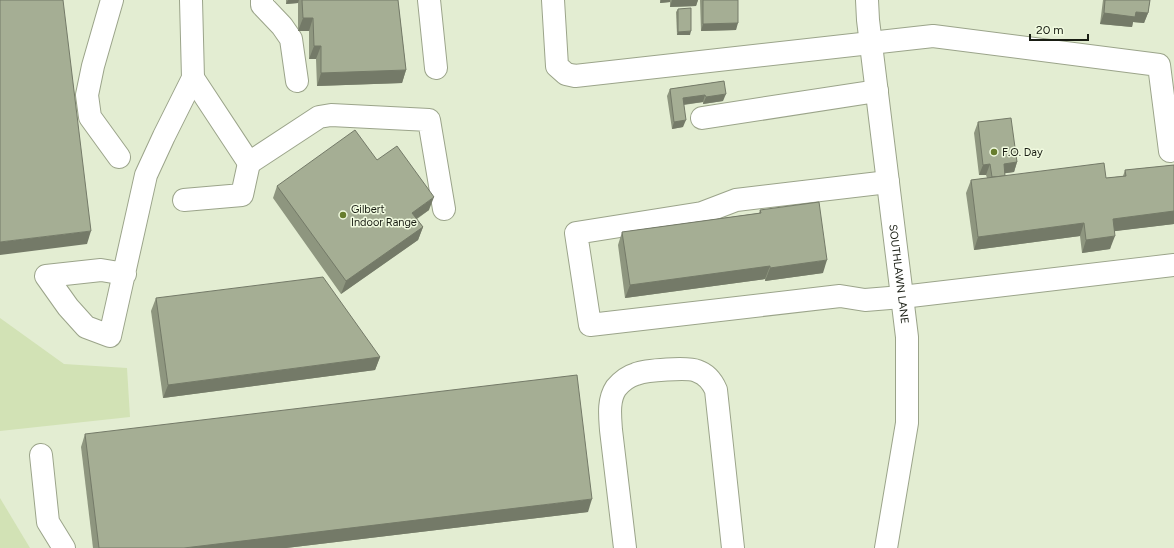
<svg xmlns="http://www.w3.org/2000/svg" width="1174" height="548" font-family="Figtree,sans-serif">
	<style>
		.green { fill: #d2e2b5 }
		.lines { fill: none; stroke-linecap: round; stroke-linejoin: round }
		.minor-casing { stroke: #9ba48a; stroke-width: 24 }
		.minor { stroke: #fff; stroke-width: 22 }
		.wall { fill: #8e967f }
		.shaded-wall { fill: #747a68 }
		.building { fill: #a5ae94; stroke: #747a68 }
		.poi-dot { fill: #677d2e; stroke: #f0fadf; stroke-width: 1.5 }
		.labels { text-anchor: middle; dominant-baseline: central; stroke-width: 3; stroke-linejoin: round; paint-order: stroke }
		.poi-label { font-size: 11px; fill: #191d13; stroke: #f0fadf; text-anchor: start }
		.street-label { font-size: 11px; fill: #191d13; stroke: #f0fadf }
	</style>
	<rect width="100%" height="100%" fill="#e3edd2"/>
	<g class="green">
		<path d="M0 318 64 364 127 368 130 417 0 431Z"/>
		<path d="M0 498 30 548H0Z"/>
	</g>
	<g class="lines">
		<defs>
			<g id="minor">
				<path d="M112 0 93 66 87 95 90 117 119 157"/>
				<path d="M262 0V5L282 26 291 39 297 81"/>
				<path d="M429 0 436 68"/>
				<path d="M553 0 557 66 566 74 575 76 933 36 1159 65 1170 151"/>
				<path id="s1" d="M867 0 868 20 907 337V423L886 548"/>
				<path d="M193 78 249 163 319 117 331 115 429 120 444 209"/>
				<path d="M702 118 877 91"/>
				<path d="M888 182 736 200 702 213 576 233 590 325 840 296 865 300 902 297 1174 265"/>
				<path d="M184 200 242 195 249 163"/>
				<path d="M125 274 101 270 46 276 68 307 86 327 110 336 146 175 164 136 193 78 191 0"/>
				<path d="M41 455 48 522 64 548"/>
				<path d="M625 548 611 430C610 416 608 400 616 388 621 382 629 376 636 374 646 370 688 367 697 371 706 374 712 381 716 390L733 548"/>
			</g>
		</defs>
		<use href="#minor" class="minor-casing"/>
		<use href="#minor" class="minor"/>
	</g>
	<g class="wall">
		<path d="M286 0H398L406 70 402 83 317 86 316 59H309V31H298V3L286 4Z"/>
		<path d="M660 0H698L696 6 670 7V2L660 3Z"/>
		<path d="M700 0H738L736 30 701 31Z"/>
		<path d="M1103 0H1150L1148 13 1144 23 1133 22 1132 27 1100 24Z"/>
		<path d="M678 9 690 35H677L676 12Z"/>
		<path d="M724 81 723 101 703 104V102L684 105 683 127 672 129 667 96 670 89Z"/>
		<path d="M978 122 1017 162 1014 172 1005 173V176L1106 178 1123 176 1125 170 1174 165V224L1114 231 1110 249 1082 253 1080 236 974 250 966 193 971 180 987 178 986 175H979L974 133Z"/>
		<path d="M377 160 429 210 417 219 423 227 418 240 341 294 273 198 277 186Z"/>
		<path d="M760 210 823 273 765 281V279L625 298 618 245 622 232 759 213Z"/>
		<path d="M156 298 380 357 375 370 163 398 151 311Z"/>
		<path d="M85 434 588 512 286 548H93L81 447Z"/>
	</g>
	<g class="shaded-wall">
		<path d="M288 0H299L298 3 286 4Z"/>
		<path d="M661 0H670V2L660 3Z"/>
		<path d="M672 0H698L696 6 670 7Z"/>
		<path d="M1136 12 1148 13 1144 23 1133 22 1132 27 1100 24 1104 13Z"/>
		<path d="M303 18H313L309 31H298Z"/>
		<path d="M738 23 736 30 701 31 703 24Z"/>
		<path d="M691 31 690 35H677L678 32Z"/>
		<path d="M314 46H321L316 59H309Z"/>
		<path d="M406 70 402 83 317 86 321 73Z"/>
		<path d="M726 94 723 101 703 104 706 97Z"/>
		<path d="M705 95 703 102 680 105 683 98Z"/>
		<path d="M686 120 683 127 672 129 674 122Z"/>
		<path d="M1017 162 1014 172 1000 174 1004 164Z"/>
		<path d="M990 164 986 175H979L983 165Z"/>
		<path d="M434 197 429 210 407 225 412 213Z"/>
		<path d="M1174 211V224L1108 232 1113 219Z"/>
		<path d="M1084 223 1080 236 974 250 978 237Z"/>
		<path d="M423 227 418 240 341 294 346 281Z"/>
		<path d="M91 231 87 244 0 255V242Z"/>
		<path d="M1115 236 1110 249 1082 253 1086 240Z"/>
		<path d="M827 260 823 273 765 281 770 268Z"/>
		<path d="M770 266 765 279 625 298 630 285Z"/>
		<path d="M380 357 375 370 163 398 168 385Z"/>
		<path d="M592 499 588 512 286 548H184Z"/>
	</g>
	<g class="building">
		<path d="M0 0H63L91 231 0 242Z"/>
		<path d="M302 0H398L406 70 321 73V46H314L313 18H303Z"/>
		<path d="M703 0H738V23L703 24Z"/>
		<path d="M1105 0H1150L1148 13 1136 12 1135 17 1104 13Z"/>
		<path d="M691 8V31L678 32V9Z"/>
		<path d="M724 81 726 94 706 97 705 95 683 98 686 120 674 122 670 89Z"/>
		<path d="M1011 118 1017 162 1004 164 1005 176 992 177 990 164 983 165 978 122Z"/>
		<path d="M355 130 377 160 397 146 434 197 412 213 423 227 346 281 277 186Z"/>
		<path d="M1104 163 1106 178 1126 176 1125 170 1174 165V211L1113 219 1115 236 1086 240 1084 223 978 237 971 180Z"/>
		<path d="M819 202 827 260 770 268V266L630 285 622 232 761 213 760 210Z"/>
		<path d="M323 277 380 357 168 385 156 298Z"/>
		<path d="M577 375 592 499 184 548H99L85 434Z"/>
	</g>
	<g class="poi-dot">
		<circle cx="994" cy="152" r="4"/>
		<circle cx="343" cy="215" r="4"/>
	</g>
	<g class="labels">
		<g class="poi-label">
			<text x="1002" y="152">F.O. Day</text>
			<text x="351" y="209">Gilbert<tspan x="351" dy="13">Indoor Range</tspan></text>
		</g>
		<g class="street-label">
			<text stroke="none"><textPath href="#s1" startOffset="276">SOUTHLAWN LANE</textPath></text>
		</g>
	</g>
	<path d="M1030 34v6h58v-6" fill="none" stroke="#191d13" stroke-width="2"/>
	<text x="1036" y="34" font-size="12" fill="#191d13" stroke="#f0fadf" stroke-width="3" paint-order="stroke">20 m</text>
</svg>
